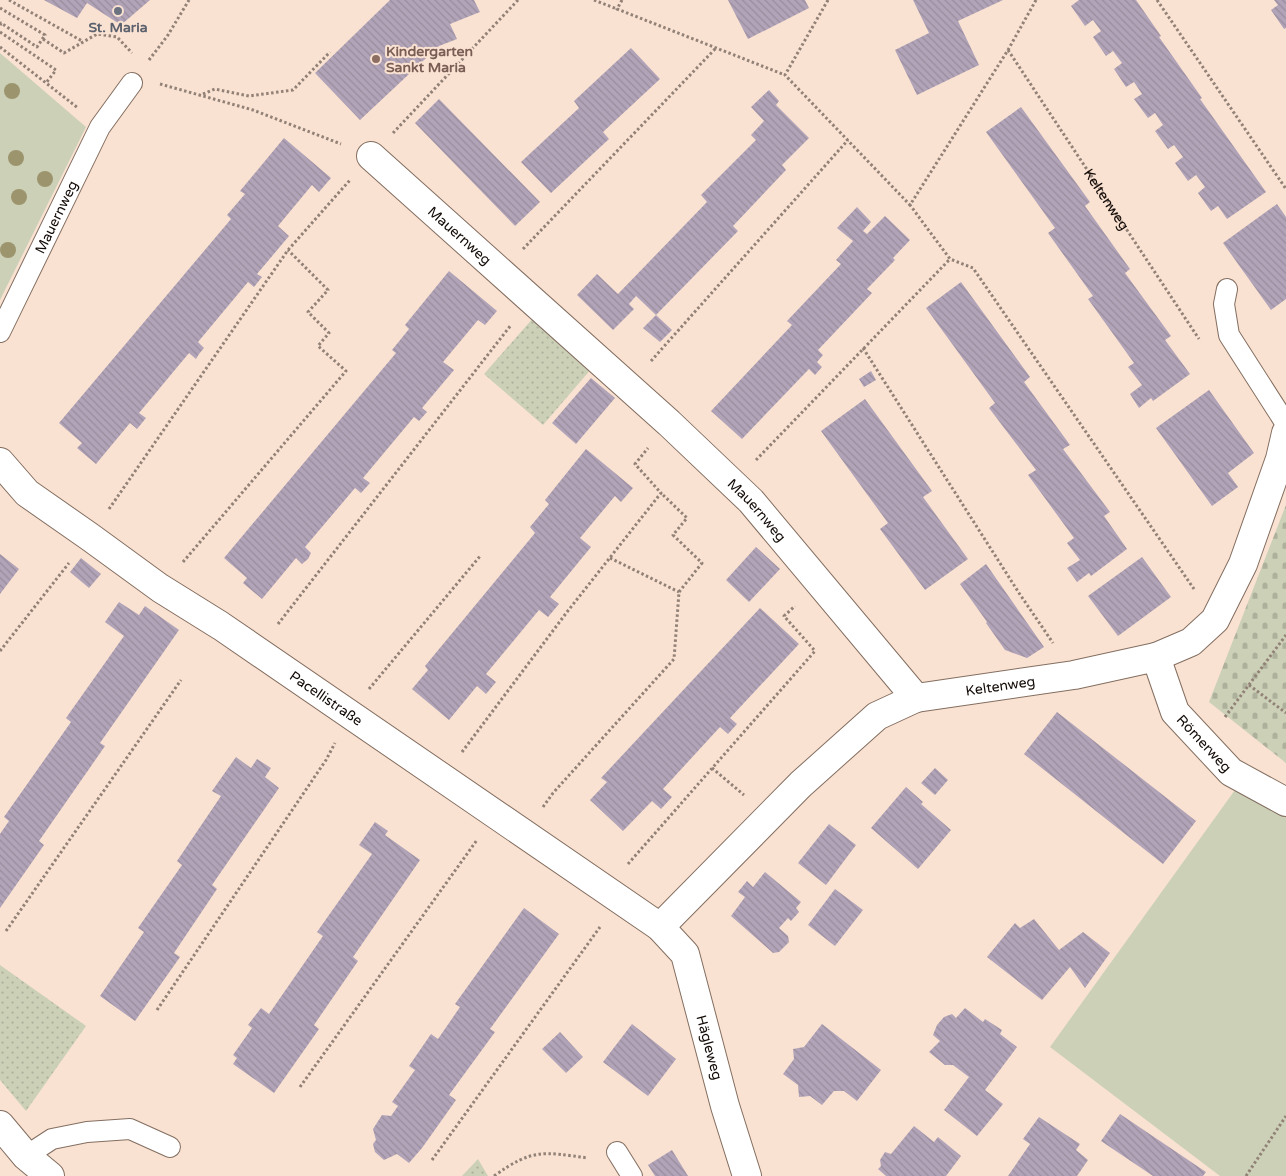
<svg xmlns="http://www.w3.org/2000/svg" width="1286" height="1176" font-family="'Varela Round',sans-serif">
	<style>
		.grass { fill: #cbd0b7 }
		.cemetery { fill: url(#cemetery-stones) }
		.park { fill: url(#park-dots) }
		.building { fill: url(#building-back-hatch) }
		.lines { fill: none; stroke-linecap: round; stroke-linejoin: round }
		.service-casing { stroke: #836e60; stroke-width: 22 }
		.minor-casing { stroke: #836e60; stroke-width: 30 }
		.path { stroke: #928176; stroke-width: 3; stroke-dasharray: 2.5 2.5; stroke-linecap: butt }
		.service { stroke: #fff; stroke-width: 20 }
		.minor { stroke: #fff; stroke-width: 28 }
		.tree { fill: #9c946d }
		.worship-dot { fill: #6b7280; stroke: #fae2d2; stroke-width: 2 }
		.education-dot { fill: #8d6e63; stroke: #fae2d2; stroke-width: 2 }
		.labels { text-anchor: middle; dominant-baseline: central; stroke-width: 4; stroke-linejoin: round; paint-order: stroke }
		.worship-label { font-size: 14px; font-weight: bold; fill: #5b616d; stroke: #fae2d2 }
		.education-label { font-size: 14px; font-weight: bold; fill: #785e54; stroke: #fae2d2; text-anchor: start }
		.street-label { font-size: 14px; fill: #120a06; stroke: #fae2d2 }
	</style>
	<defs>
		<pattern id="cemetery-stones" width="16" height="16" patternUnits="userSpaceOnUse" patternTransform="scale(1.25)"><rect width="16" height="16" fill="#cbd0b7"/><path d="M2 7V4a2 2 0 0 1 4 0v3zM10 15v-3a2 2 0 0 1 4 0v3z" fill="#adb19c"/></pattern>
		<pattern id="park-dots" width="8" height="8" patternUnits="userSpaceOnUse" patternTransform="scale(1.25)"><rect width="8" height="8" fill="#cbd0b7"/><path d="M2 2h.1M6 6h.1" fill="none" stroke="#adb19c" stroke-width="1.8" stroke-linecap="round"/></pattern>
		<pattern id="building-back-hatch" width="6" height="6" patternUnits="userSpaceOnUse" patternTransform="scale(1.25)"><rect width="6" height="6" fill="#b2a4b8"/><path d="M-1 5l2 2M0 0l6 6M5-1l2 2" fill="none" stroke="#988c9d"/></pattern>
	</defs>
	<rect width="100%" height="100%" fill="#fae2d2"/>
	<g class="grass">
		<path d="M0 53 86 127 0 300Z"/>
		<path d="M1235 790 1286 817V1176H1220L1050 1047Z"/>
	</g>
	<path class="cemetery" d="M1286 505V763L1209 702Z"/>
	<g class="park">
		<path d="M534 317 592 368 543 425 484 374Z"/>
		<path d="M0 965 86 1026 26 1111 0 1080Z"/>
		<path d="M478 1159 488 1176H462Z"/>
	</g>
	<g class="building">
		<path d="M44 0H150L121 25 87 3 77 18Z"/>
		<path d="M390 0H474L480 12 450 24 457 39 439 46 360 120 315 73Z"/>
		<path d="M728 0H805L809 8 748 39Z"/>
		<path d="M913 0H1003L958 21 979 65 917 95 895 50 929 33Z"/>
		<path d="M1079 0H1136L1161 36 1159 37 1202 98 1200 99 1266 192 1227 219 1218 206 1211 211 1198 193 1205 187 1196 175 1188 181 1175 163 1183 157 1174 145 1168 149 1155 131 1163 125 1155 113 1148 118 1134 99 1142 94 1134 82 1126 87 1114 69 1122 63 1113 51 1106 56 1093 37 1101 31 1093 20 1085 26 1071 6Z"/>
		<path d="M1274 0H1286V28L1284 29 1271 10 1278 5Z"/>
		<path d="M631 48 660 79 603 132 609 139 551 193 521 162 579 108 574 101Z"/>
		<path d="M769 90 779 101 776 105 809 138 782 165 786 170 733 226 738 231 656 315 672 330 660 342 643 328 656 315 636 296 629 304 634 309 613 330 577 295 597 274 618 294 707 202 701 195 756 140 751 135 764 121 751 107Z"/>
		<path d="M439 99 540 202 515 226 415 123Z"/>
		<path d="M1021 107 1090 202 1085 206 1130 269 1125 273 1171 336 1165 340 1190 374 1153 401 1151 398 1139 408 1130 394 1142 385 1128 367 1134 363 1088 299 1093 296 1048 233 1055 228 986 132Z"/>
		<path d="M284 138 331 178 319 192 312 185 278 226 289 236 257 274 262 277 254 287 248 282 198 342 204 348 199 354 196 359 189 353 139 413 146 418 137 429 130 423 96 464 77 448 82 443 59 423 231 219 227 215 245 194 240 191Z"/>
		<path d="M1277 204 1286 217V299L1271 310 1223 243Z"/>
		<path d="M857 207 871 222 863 231 867 234 885 216 910 240 893 258 895 260 867 289 872 293 818 350 823 355 817 362 822 367 815 375 809 369 742 439 711 411 792 325 787 321 841 264 836 260 853 241 837 228Z"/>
		<path d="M449 271 497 311 485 325 478 320 443 362 454 370 422 408 427 412 419 421 414 417 363 478 370 483 361 493 355 488 305 547 311 553 308 559 302 564 296 558 262 599 243 583 247 578 224 558 396 353 392 350 409 329 405 325Z"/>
		<path d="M961 282 1030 377 1024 382 1070 445 1063 449 1110 512 1104 516 1127 549 1091 576 1089 573 1077 582 1067 568 1080 560 1067 543 1074 538 1028 475 1036 470 989 408 995 403 926 308Z"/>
		<path d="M871 371 876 380 864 387 859 379Z"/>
		<path d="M591 378 615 398 576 444 552 423Z"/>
		<path d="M1209 390 1254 453 1228 473 1238 487 1212 506 1156 428Z"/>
		<path d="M865 399 932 491 923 497 968 559 925 590 880 529 888 523 821 431Z"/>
		<path d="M586 449 633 488 621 502 615 496 580 538 591 547 550 597 559 604 548 617 539 610 486 674 496 682 486 694 477 686 449 720 412 689 428 670 425 666 535 533 530 527 549 504 545 500Z"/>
		<path d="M756 547 780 569 749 602 726 580Z"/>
		<path d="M0 554 19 569 0 594Z"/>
		<path d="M1142 557 1171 597 1118 636 1088 596Z"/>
		<path d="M81 558 101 574 89 588 70 572Z"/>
		<path d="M986 564 1044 647 1027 658 1005 650 986 623 987 622 960 584Z"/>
		<path d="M119 602 139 615 145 606 179 630 100 743 105 746 39 841 44 845 0 908V834L9 821 4 817 71 722 66 718 124 636 105 622Z"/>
		<path d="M760 608 799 644 730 718 737 724 728 734 720 727 663 789 672 797 661 809 652 801 623 831 590 800 607 782 601 778Z"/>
		<path d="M1057 712 1196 821 1163 864 1024 754Z"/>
		<path d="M236 757 251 768 257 759 271 768 265 777 279 788 212 885 217 889 174 953 180 957 135 1021 100 996 144 932 138 928 182 865 177 861 221 796 212 791Z"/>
		<path d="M935 768 948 780 935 795 921 783Z"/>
		<path d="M906 787 923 802 921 804 951 830 918 869 871 828Z"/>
		<path d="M375 822 388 831 385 835 420 860 353 957 358 961 314 1025 319 1029 274 1093 233 1064 237 1058 233 1055 252 1028 248 1025 261 1008 269 1014 323 936 317 932 372 854 359 845Z"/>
		<path d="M829 824 856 845 826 885 798 863Z"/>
		<path d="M765 872 801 902 796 908 799 912 791 921 788 918 779 928 788 936 789 942 779 952 773 953 731 916 745 897 738 892 747 881 753 887Z"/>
		<path d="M835 889 863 910 835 946 808 925Z"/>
		<path d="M524 908 559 934 490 1029 495 1032 449 1095 456 1100 422 1148 409 1163 397 1154 384 1160 375 1152 373 1144 376 1140 373 1129 382 1115 391 1116 398 1106 392 1102 415 1070 409 1066 431 1034 438 1039 460 1007 455 1004Z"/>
		<path d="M1034 919 1059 950 1083 932 1110 953 1085 988 1070 967 1042 1000 987 957 1015 923 1020 928Z"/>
		<path d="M965 1008 983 1022 985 1019 1002 1030 1000 1034 1017 1047 985 1090 1003 1104 977 1136 944 1110 969 1077 953 1065H945L929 1052 940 1041 933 1035 937 1025 944 1017 952 1014 956 1018Z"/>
		<path d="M632 1024 676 1059 648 1096 603 1062Z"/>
		<path d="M822 1024 881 1070 857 1101 844 1091H834L822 1105 810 1096 799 1097 798 1085 783 1074 794 1059 793 1049 804 1047Z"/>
		<path d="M560 1032 583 1057 566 1073 542 1049Z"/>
		<path d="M1120 1114 1206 1172 1203 1176H1153L1101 1141Z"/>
		<path d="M1039 1117 1080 1144 1076 1150 1088 1160 1077 1176H1008L1030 1144 1023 1139Z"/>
		<path d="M914 1126 934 1142 938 1137 961 1156 946 1176H886L878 1169 881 1166 880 1160 885 1152 891 1154Z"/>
		<path d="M672 1150 688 1176H655L648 1165Z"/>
	</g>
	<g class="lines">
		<defs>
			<g id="service">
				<path d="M1227 289 1224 304 1229 335 1286 424"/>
				<path id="s2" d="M0 332 100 127 132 83"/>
				<path d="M617 1152 632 1176"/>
				<path d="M26 1156 52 1139 87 1132 130 1129 170 1147"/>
			</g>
			<g id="minor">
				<path id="s3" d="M371 156 669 423 751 501 916 698"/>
				<path id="s4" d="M0 462 27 493 90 537 160 588 221 626 660 927 685 954 725 1106 747 1176"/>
				<path id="s5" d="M1156 657 1175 712 1231 772 1286 802"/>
				<path id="s6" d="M660 927 801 784 877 716 916 698 1074 675 1156 657 1191 642 1215 620 1243 564 1280 459 1286 433"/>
				<path d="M0 1125 26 1156 50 1176"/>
			</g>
		</defs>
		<use href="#service" class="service-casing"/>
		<use href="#minor" class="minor-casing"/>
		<g class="path">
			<path d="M9 0 82 41"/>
			<path d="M594 0 617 9"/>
			<path d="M622 0 617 9 785 75"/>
			<path d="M828 0 785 75 910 205"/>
			<path d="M1036 0 1008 50 910 205 950 259 973 268 1194 589"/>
			<path d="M1157 0 1286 189"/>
			<path d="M0 8 45 35 37 47 1 23 0 26"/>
			<path d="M0 32 56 70 46 83"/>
			<path d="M43 39 64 53 97 34 117 37 132 53"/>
			<path d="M0 47 78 108"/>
			<path id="s1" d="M1008 50 1199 339"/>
			<path d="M149 60 168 35 189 0"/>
			<path d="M160 84 253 110 341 144"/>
			<path d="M203 94 215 89 249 96 293 90 330 52"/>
			<path d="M393 133 518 0"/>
			<path d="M523 249 716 48"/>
			<path d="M863 348 1019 593 1053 643"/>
			<path d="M651 361 848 140"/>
			<path d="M756 460 950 259"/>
			<path d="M109 509 288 250 350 180"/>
			<path d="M610 558 679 592"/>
			<path d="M183 562 346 371 318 346 329 333 308 312 328 290 288 250"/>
			<path d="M278 624 511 325"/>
			<path d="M0 651 69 563"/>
			<path d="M1249 685 1286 713"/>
			<path d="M369 689 481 555"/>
			<path d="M1225 717 1286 635"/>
			<path d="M462 752 567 612 661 493 635 464 648 448"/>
			<path d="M712 768 744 795"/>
			<path d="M543 807 553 793 674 659 679 592 702 563 673 535 687 518 661 493"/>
			<path d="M628 864 815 651 784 616 795 606"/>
			<path d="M6 931 181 680"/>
			<path d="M157 1010 326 760 335 743"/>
			<path d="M300 1087 477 840"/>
			<path d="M432 1160 600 927"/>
			<path d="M494 1176C533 1148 543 1152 588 1158"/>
			<path d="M1246 1176 1286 1116"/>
		</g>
		<use href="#service" class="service"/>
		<use href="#minor" class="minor"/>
	</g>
	<g class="tree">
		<circle cx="12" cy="91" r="8"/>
		<circle cx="16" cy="158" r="8"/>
		<circle cx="45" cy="179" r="8"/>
		<circle cx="19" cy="197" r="8"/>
		<circle cx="8" cy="250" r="8"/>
	</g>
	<circle class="worship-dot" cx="118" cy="11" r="5"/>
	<circle class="education-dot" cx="376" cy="59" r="5"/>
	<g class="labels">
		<g class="worship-label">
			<text x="118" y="27">St. Maria</text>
		</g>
		<g class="education-label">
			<text x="386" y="51">Kindergarten<tspan x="386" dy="16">Sankt Maria</tspan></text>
		</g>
		<g class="street-label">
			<text stroke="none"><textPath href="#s1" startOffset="179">Keltenweg</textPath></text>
			<text stroke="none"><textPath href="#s2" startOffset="128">Mauernweg</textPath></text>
			<text stroke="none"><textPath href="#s3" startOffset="119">Mauernweg</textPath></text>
			<text stroke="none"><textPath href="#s3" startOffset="524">Mauernweg</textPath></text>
			<text stroke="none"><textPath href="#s6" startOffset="431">Keltenweg</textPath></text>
			<text stroke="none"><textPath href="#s4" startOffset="404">Pacellistraße</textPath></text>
			<text stroke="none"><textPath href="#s5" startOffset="101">Römerweg</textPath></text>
			<text stroke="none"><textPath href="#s4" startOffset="942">Hägleweg</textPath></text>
		</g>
	</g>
</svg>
